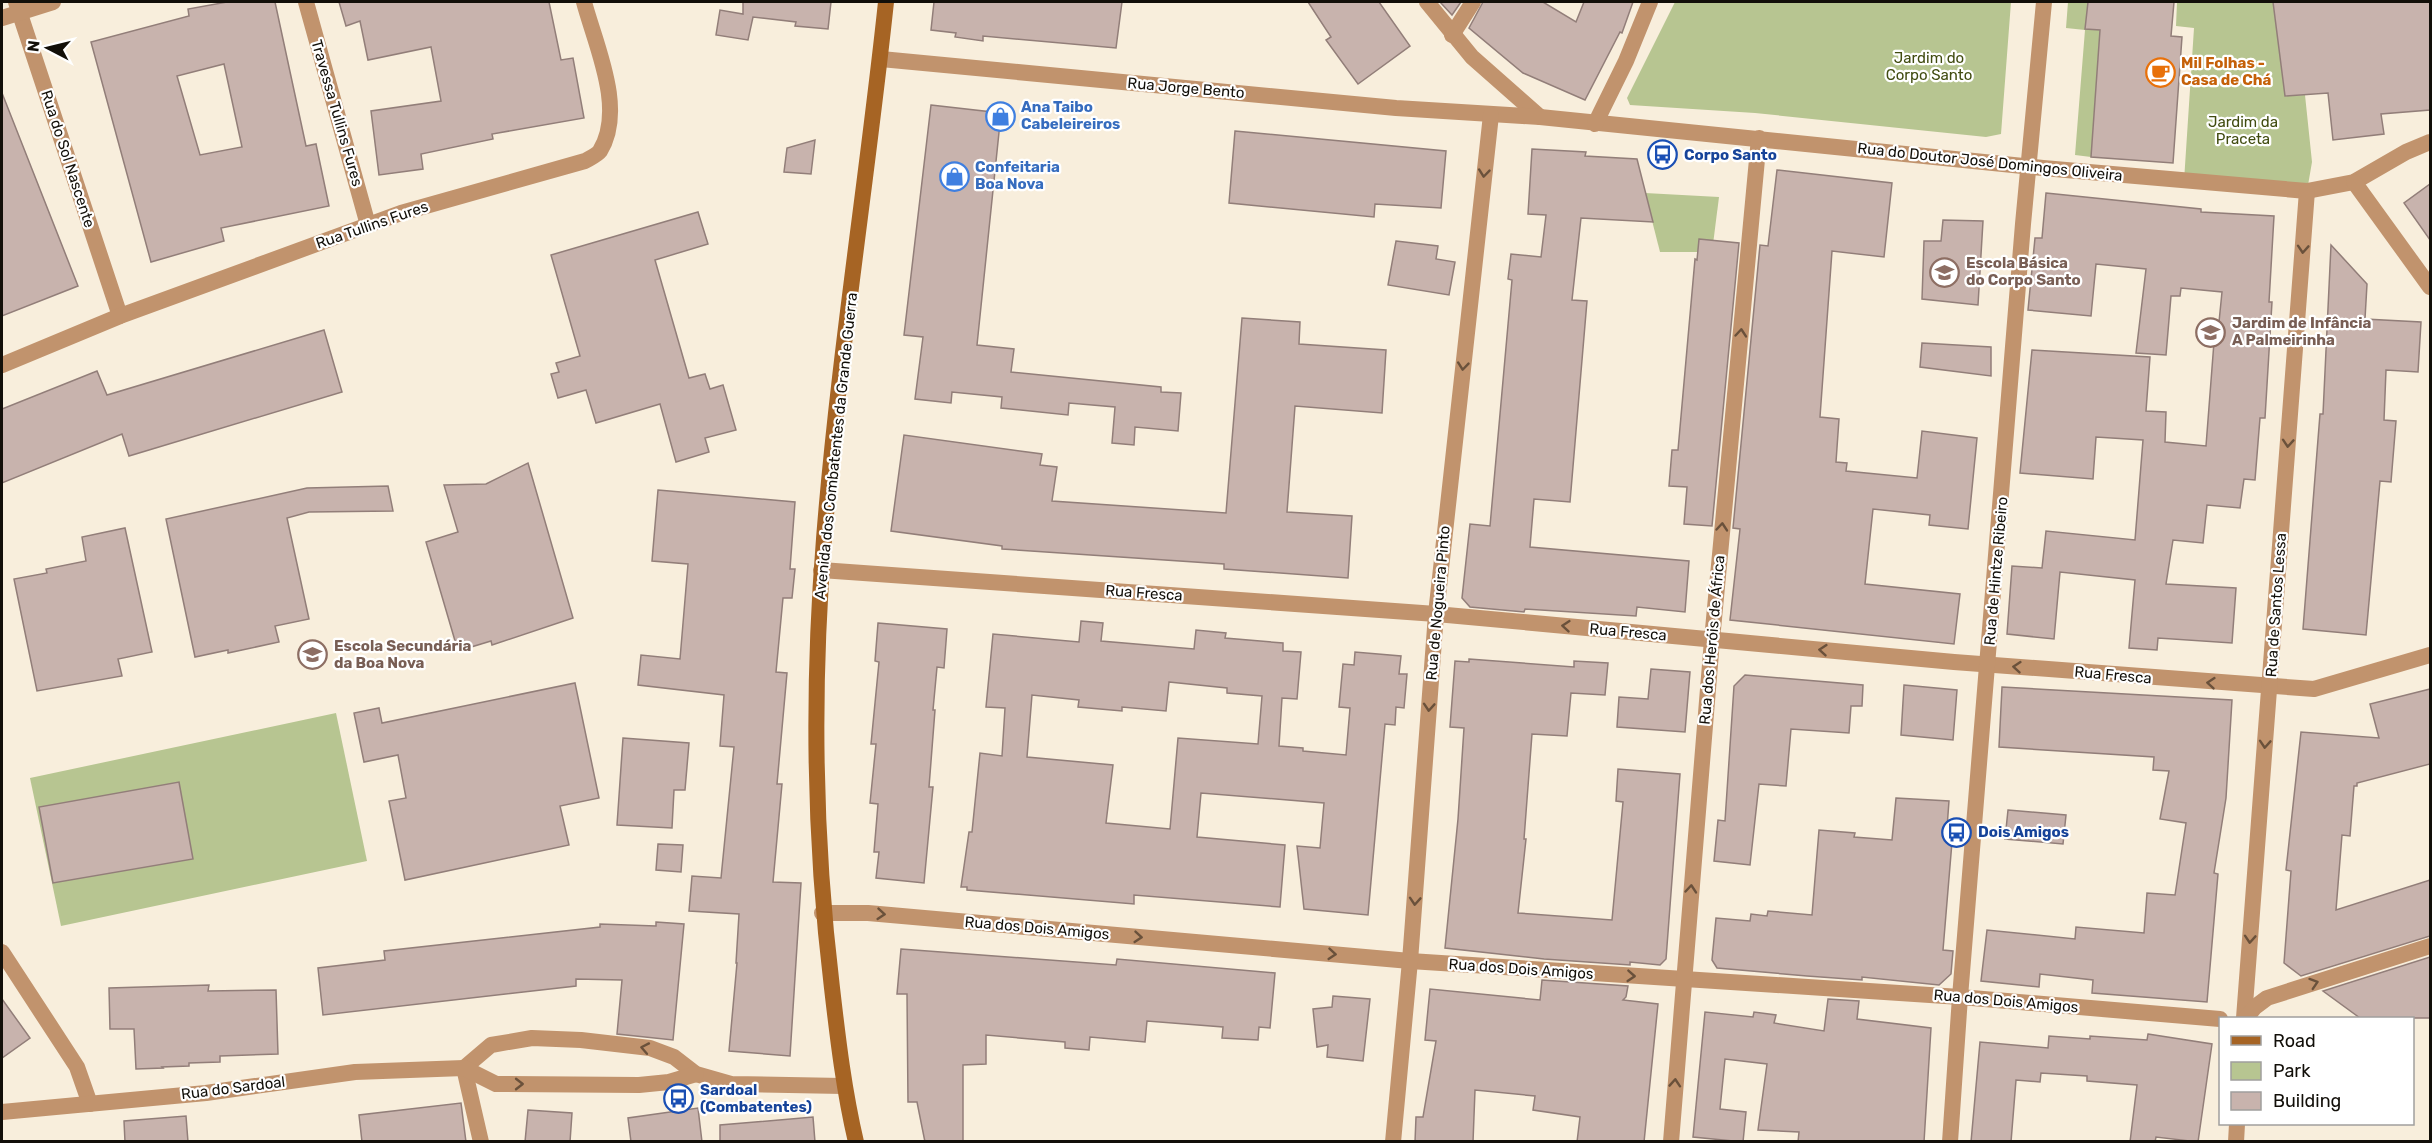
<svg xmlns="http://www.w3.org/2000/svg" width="2432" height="1143" font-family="Rubik,sans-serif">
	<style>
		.green { fill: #b7c591 }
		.building { fill: #c8b3ad; stroke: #927e79; stroke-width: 1.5; fill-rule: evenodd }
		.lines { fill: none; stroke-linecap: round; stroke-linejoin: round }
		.minor { stroke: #c1936d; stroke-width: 16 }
		.tertiary { stroke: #c1936d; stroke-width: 16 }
		.secondary { stroke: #a66424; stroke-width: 16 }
		.oneway { stroke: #6a513b }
		.labels { text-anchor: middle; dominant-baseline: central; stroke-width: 4.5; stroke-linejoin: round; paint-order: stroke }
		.park-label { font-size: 15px; fill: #414c10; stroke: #fff }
		.food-label { font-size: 15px; font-weight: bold; fill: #c56008; stroke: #fff; text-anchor: start }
		.street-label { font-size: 15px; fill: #120f09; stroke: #fff }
		.shop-label { font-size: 15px; font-weight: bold; fill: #366cbe; stroke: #fff; text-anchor: start }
		.transit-label { font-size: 15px; font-weight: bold; fill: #164399; stroke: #fff; text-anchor: start }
		.education-label { font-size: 15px; font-weight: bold; fill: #785e54; stroke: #fff; text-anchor: start }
	</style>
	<rect width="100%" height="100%" fill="#f8eedc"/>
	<g class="green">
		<path d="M1675 2H2011L2001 134 1986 137 1755 113 1630 105 1627 98Z"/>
		<path d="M2068 2H2088L2085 29 2100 30 2091 157 2075 155 2085 30 2066 28Z"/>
		<path d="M2177 2H2273L2285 96 2305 95 2312 162 2307 191 2184 181 2194 28 2176 26Z"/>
		<path d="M1645 193 1719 197 1712 252H1660Z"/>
		<path d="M336 713 367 861 61 926 30 778Z"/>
	</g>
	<g class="building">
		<path d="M227 2H275L306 146 316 144 329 206 221 228 224 241 151 262 91 42 189 16 188 9ZM224 64 242 147 200 155 177 76Z"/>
		<path d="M339 2H549L561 60 573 58 584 118 492 134 493 139 421 154 423 169 379 175 371 111 441 101 431 47 368 60 360 21 346 26Z"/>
		<path d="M743 2H831L828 29 795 26 796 22 753 17 748 40 716 35 720 10 743 14Z"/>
		<path d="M934 2H1122L1116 48 983 36V41L955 37 956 33 931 30Z"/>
		<path d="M1308 2H1379L1410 46 1358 84 1326 40 1331 37Z"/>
		<path d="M1440 2H1461L1452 15Z"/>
		<path d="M1483 2H1543L1576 22 1584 2H1633L1622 33 1620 32 1585 100 1523 73 1469 28Z"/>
		<path d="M2088 2H2174L2171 36 2182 37 2173 163 2091 157 2100 30 2085 29Z"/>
		<path d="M2273 2H2430V110L2381 114 2384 134 2333 140 2328 93 2285 96Z"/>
		<path d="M2 93 78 286 2 316Z"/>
		<path d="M931 105 1001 113 977 345 1014 349 1011 372 1161 387V392L1181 393 1178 431 1135 427 1134 445 1112 443 1115 407 1069 403 1068 415 1001 408 1002 397 952 392 951 403 915 399 923 337 904 335Z"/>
		<path d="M1235 131 1446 151 1441 208 1375 204 1374 217 1229 203Z"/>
		<path d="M815 140 811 174 784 172 787 148Z"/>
		<path d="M1532 149 1586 152 1585 156 1637 159 1653 222 1581 218 1572 300 1587 301 1570 502 1534 499 1530 547 1689 561 1685 612 1637 607 1636 616 1525 609 1524 612 1470 607 1462 598 1470 524 1490 526 1512 280 1508 279 1511 254 1541 257 1546 215 1528 214Z"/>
		<path d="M1777 170 1892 183 1884 257 1832 251 1820 417 1839 419 1836 462 1847 463 1846 471 1917 478 1922 431 1977 438 1968 529 1929 525 1930 515 1873 509 1865 584 1960 594 1954 644 1730 620 1740 529 1733 528 1760 245 1768 246Z"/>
		<path d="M2430 184V240L2404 203Z"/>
		<path d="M2046 193 2201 209V212L2274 216 2269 302H2272L2265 418H2260L2255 480 2244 479 2240 508 2207 505 2203 543 2173 540 2166 584 2236 588 2232 643 2158 638 2157 650 2129 648 2135 580 2060 572 2054 639 2007 634 2012 566 2042 568 2046 531 2135 540 2143 440 2096 437 2093 479 2020 473 2032 350 2150 357 2146 411 2166 412 2165 442 2206 446 2214 342H2217L2222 292 2181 288 2180 296H2171L2166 355 2136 353 2146 269 2096 264 2091 316 2028 310 2035 238H2042Z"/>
		<path d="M698 212 708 244 655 260 689 378 705 374 710 389 723 385 736 430 705 438 709 452 676 462 660 404 596 423 586 390 558 398 551 374 559 372 556 363 580 356 551 255Z"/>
		<path d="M1943 220 1983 221 1978 305 1922 299 1924 241H1941Z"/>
		<path d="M1699 239 1739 243 1712 526 1684 524 1687 487 1669 486 1672 450H1678L1695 259 1697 260Z"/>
		<path d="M1396 241 1438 246 1436 259 1455 262 1449 295 1388 285Z"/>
		<path d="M2331 245 2367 284 2365 319 2421 322 2418 372 2386 370 2384 420 2396 421 2391 482 2380 481 2366 635 2303 629 2320 414H2323Z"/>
		<path d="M1242 318 1300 322 1299 344 1386 350 1382 413 1295 406 1287 512 1352 516 1348 578 1224 569V564L1002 549V546L891 531 904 435 1042 454 1040 465 1057 467 1052 501 1226 513Z"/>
		<path d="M324 330 342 392 129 456 122 434 2 483V409L97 371 107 395Z"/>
		<path d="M1922 343 1991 347V376L1920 367Z"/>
		<path d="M528 463 573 618 492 645 491 641 458 651 426 542 458 532 444 485 486 484Z"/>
		<path d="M388 486 393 511 309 512 287 518 309 619 275 626 279 642 228 653V650L195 657 166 519 307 488Z"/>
		<path d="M658 490 795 502 790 569H795L792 598H783L776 672 787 673 777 784H782L773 882 801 883 790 1056 729 1051 737 963H736L739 914 689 911 692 876 721 878 734 747 720 746 724 695 638 685 641 655 680 659 688 564 652 561Z"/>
		<path d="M125 528 152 652 118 659 122 676 37 691 14 579 47 573 46 569 86 561 82 537Z"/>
		<path d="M1081 621 1103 623 1101 641 1194 649 1196 630 1226 633 1225 638 1283 643V651L1301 652 1297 699 1282 698 1279 746 1303 748V751L1346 755 1350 708 1339 707 1343 664 1354 665 1355 652 1401 656 1399 674H1407L1404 708 1396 707 1395 725 1385 724 1368 915 1304 909 1297 846 1320 848 1324 803 1201 793 1197 837 1285 845 1280 907 1134 895V904L967 890V887H961L969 832H972L980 753 1002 756 1005 708 986 707 993 634 1079 642ZM1169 682 1227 688V693L1262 696 1258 744 1178 738 1170 829 1106 823 1113 765 1027 757 1032 695 1079 700 1078 707 1122 711V707L1166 711Z"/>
		<path d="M878 623 947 629 944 668 937 667 933 710H935L929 787H933L924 883 876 878 879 852H874L878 804 870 803 876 744H871L879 662 875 661Z"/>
		<path d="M1469 659 1574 667V661L1608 663 1605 695 1571 693 1567 736 1532 734 1524 839H1526L1518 913 1612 920 1623 802 1616 801 1618 769 1680 774 1666 959 1660 965 1630 962V965L1544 959 1445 948 1458 819 1464 728 1450 727 1455 661 1469 662Z"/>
		<path d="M1651 669 1690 672 1685 732 1617 727 1619 697 1648 699Z"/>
		<path d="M1745 675 1863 685 1862 706H1851L1849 733 1791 729 1786 786 1759 784 1750 865 1714 861 1718 820 1725 821 1734 686Z"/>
		<path d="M575 683 599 798 560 806 569 845 405 880 389 801 406 798 398 755 364 762 354 713 379 708 382 723Z"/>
		<path d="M1904 685 1957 690 1953 740 1901 735Z"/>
		<path d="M2002 687 2232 700 2226 798 2214 873 2218 874 2207 1002 2092 993 2093 980 2040 974 2039 987 1981 981 1987 930 2075 939 2076 927 2144 933 2147 893 2175 895 2186 823 2160 819 2169 771 2153 770 2154 757 1999 747Z"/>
		<path d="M2430 689V764L2357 783V786H2354L2350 836 2342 835 2336 910 2430 880V936L2301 976 2284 963 2291 871 2286 870 2301 732 2379 738 2370 704Z"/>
		<path d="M623 738 689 743 685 790H674L672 828 617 825Z"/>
		<path d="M179 782 193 859 53 883 39 807Z"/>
		<path d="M1896 798 1949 801 1946 841 1952 842 1943 950 1953 951 1951 974 1939 985 1862 977V980L1807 976 1717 968 1712 960 1716 918 1750 921 1751 914 1767 916 1768 911 1812 915 1819 830 1855 833 1854 837 1892 840Z"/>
		<path d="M2008 810 2066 815 2063 844 2005 839Z"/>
		<path d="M658 844 683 845 681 872 656 870Z"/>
		<path d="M656 922 684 924 673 1040 617 1034 622 980 576 979V986L323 1015 318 968 385 960 384 951 600 927V924L656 926Z"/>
		<path d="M901 949 1116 965 1117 959 1275 973 1270 1028 1259 1027 1258 1040 1222 1038 1223 1027 1147 1021 1145 1042 1090 1037 1089 1050 1065 1048V1042L986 1035V1064L963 1065V1142H925L917 1102H908L907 994H897Z"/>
		<path d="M2430 957V1018H2360L2323 991Z"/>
		<path d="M1542 980 1628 986 1626 997 1623 1000 1658 1004 1644 1142H1577L1580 1117 1533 1110 1535 1096 1475 1090 1473 1142H1415L1416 1117H1423L1436 1041 1425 1040 1430 989 1540 1000Z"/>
		<path d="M209 985 208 991 276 990 278 1054 220 1056V1062L189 1063V1066L162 1067 163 1068 136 1069 134 1029H110L109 988Z"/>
		<path d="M1333 996 1370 999 1363 1061 1327 1057 1328 1045 1317 1047 1313 1009 1332 1007Z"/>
		<path d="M2 999 30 1038 2 1058Z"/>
		<path d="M1828 999 1859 1001 1857 1019 1931 1028 1924 1142H1798L1799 1132 1758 1130 1767 1064 1725 1059 1720 1109 1746 1112 1743 1142 1693 1137 1705 1012 1753 1017 1754 1012 1776 1015 1774 1023 1824 1031Z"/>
		<path d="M2148 1034 2212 1044 2198 1142 2156 1137 2155 1142H2130L2137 1085 2087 1081V1076L2041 1073 2040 1082 2016 1080 2011 1142H1971L1980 1042 2048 1048 2049 1036 2090 1039V1036L2147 1040Z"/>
		<path d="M461 1103 466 1142H362L359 1115Z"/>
		<path d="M698 1108 702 1142H631L628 1118Z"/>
		<path d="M528 1110 572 1113 570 1142H525Z"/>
		<path d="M186 1116 188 1142H125L124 1121Z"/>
		<path d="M813 1117 815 1142H720V1125Z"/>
	</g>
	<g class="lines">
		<g class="minor">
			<path d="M16 2 120 316"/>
			<path d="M306 2 368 225"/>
			<path d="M1427 2 1472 57 1540 117"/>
			<path d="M1452 35 1473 2"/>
			<path d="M881 59 1396 108 1540 117 2043 168 2307 191 2354 182 2406 152 2430 142"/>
			<path d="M1595 124 1626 61 1650 2"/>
			<path d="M2354 182 2430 287"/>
			<path d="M2 365 120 316 401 213 585 161C590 158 597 155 600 151 626 109 595 44 584 2"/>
			<path d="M821 570 1436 614 1954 662 2314 689 2430 655"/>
			<path d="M822 913H868L1410 961 1960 997 2220 1019"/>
			<path d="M2 952 77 1067 90 1104"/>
			<path d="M2244 1018 2307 191"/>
			<path d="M2246 1018 2255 1007 2267 998 2430 946"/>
			<path d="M464 1068 491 1045 532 1038 581 1040 650 1048 674 1057 696 1074 731 1084 843 1086"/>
			<path d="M464 1068 481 1142"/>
			<path d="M2 1112 206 1093 355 1072 464 1068 496 1084 639 1085 669 1082 696 1074"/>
			<path d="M1393 1142 1410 961 1436 614 1491 115"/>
			<path d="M1671 1142 1712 640 1759 138"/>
			<path d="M2236 1142 2237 1124"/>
		</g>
		<g class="tertiary">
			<path d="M2 18 53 2"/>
			<path d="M1950 1142 1960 997 2023 224 2044 2"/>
		</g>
		<path class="secondary" d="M856 1142C844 1091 838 1040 832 988 814 840 812 688 824 539 838 360 867 181 886 2"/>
	</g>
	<defs><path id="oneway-chevron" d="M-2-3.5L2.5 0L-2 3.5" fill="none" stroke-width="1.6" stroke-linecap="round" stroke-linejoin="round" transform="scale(1.5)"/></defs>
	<g class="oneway">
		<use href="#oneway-chevron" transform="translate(1484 173) rotate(96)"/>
		<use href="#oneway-chevron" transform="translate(2303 249) rotate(94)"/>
		<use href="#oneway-chevron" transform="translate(1741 333) rotate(-85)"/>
		<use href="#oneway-chevron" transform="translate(1463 366) rotate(96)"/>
		<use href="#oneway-chevron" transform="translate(2288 443) rotate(94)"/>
		<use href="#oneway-chevron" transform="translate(1722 527) rotate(-85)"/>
		<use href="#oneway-chevron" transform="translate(1566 626) rotate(-175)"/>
		<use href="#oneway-chevron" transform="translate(1823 650) rotate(-175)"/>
		<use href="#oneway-chevron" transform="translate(2017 667) rotate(-175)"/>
		<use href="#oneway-chevron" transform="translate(2211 683) rotate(-175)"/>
		<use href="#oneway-chevron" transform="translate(1429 707) rotate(94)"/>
		<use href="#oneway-chevron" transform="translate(2265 744) rotate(94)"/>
		<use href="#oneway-chevron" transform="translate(1691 889) rotate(-85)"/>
		<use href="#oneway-chevron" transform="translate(1415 901) rotate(94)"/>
		<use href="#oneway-chevron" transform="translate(881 914) rotate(5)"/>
		<use href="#oneway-chevron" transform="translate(1138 937) rotate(5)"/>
		<use href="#oneway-chevron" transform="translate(2250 939) rotate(94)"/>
		<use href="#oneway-chevron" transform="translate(1332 954) rotate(5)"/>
		<use href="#oneway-chevron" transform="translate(1631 976) rotate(4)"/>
		<use href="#oneway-chevron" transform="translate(2314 983) rotate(-18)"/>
		<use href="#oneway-chevron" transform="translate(645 1048) rotate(-169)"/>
		<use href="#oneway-chevron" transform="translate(1675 1083) rotate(-86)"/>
		<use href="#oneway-chevron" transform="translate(519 1084)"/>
	</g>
	<defs>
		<symbol id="cafe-ring" viewBox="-11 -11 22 22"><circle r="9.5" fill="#fff" stroke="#e8710a" stroke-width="1.5"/><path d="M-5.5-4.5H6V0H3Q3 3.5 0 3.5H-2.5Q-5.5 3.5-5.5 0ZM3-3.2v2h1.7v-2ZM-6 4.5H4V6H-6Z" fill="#e8710a"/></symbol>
		<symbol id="shop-ring" viewBox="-11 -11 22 22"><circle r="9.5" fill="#fff" stroke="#3f7fe0" stroke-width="1.5"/><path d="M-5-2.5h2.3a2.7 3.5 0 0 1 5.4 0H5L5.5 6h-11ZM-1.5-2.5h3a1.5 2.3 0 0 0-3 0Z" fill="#3f7fe0"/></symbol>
		<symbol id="bus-ring" viewBox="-11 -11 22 22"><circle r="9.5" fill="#fff" stroke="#1a4fb4" stroke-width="1.5"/><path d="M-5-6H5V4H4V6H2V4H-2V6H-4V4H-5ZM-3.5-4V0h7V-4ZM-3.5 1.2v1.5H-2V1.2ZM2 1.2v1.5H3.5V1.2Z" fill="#1a4fb4"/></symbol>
		<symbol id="school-ring" viewBox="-11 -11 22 22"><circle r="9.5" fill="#fff" stroke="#8d6e63" stroke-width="1.5"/><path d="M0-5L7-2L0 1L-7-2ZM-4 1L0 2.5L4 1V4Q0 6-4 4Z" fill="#8d6e63"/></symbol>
	</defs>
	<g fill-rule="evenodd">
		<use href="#cafe-ring" x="2144" y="56" width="33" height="33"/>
		<use href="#shop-ring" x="984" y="100" width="33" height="33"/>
		<use href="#bus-ring" x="1646" y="138" width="33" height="33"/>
		<use href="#shop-ring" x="938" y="160" width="33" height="33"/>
		<use href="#school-ring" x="1928" y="256" width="33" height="33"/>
		<use href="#school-ring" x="2194" y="316" width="33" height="33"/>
		<use href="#school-ring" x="296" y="638" width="33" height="33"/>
		<use href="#bus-ring" x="1940" y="816" width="33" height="33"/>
		<use href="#bus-ring" x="662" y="1082" width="33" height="33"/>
	</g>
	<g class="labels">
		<g class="park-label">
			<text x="1929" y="58">Jardim do<tspan x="1929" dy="17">Corpo Santo</tspan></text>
			<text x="2243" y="122">Jardim da<tspan x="2243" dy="17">Praceta</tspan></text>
		</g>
		<g class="food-label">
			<text x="2181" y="63">Mil Folhas -<tspan x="2181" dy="17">Casa de Chá</tspan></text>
		</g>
		<g class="street-label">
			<text transform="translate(1186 88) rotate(5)">Rua Jorge Bento</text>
			<text transform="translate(337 113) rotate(74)">Travessa Tullins Fures</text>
			<text transform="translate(68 159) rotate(72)">Rua do Sol Nascente</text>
			<text transform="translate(1990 162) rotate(6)">Rua do Doutor José Domingos Oliveira</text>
			<text transform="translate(372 225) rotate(-19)">Rua Tullins Fures</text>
			<text transform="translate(836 446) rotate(-84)">Avenida dos Combatentes da Grande Guerra</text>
			<text transform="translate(1996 571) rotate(-85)">Rua de Hintze Ribeiro</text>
			<text transform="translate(1144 593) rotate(4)">Rua Fresca</text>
			<text transform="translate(1438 603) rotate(-85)">Rua de Nogueira Pinto</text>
			<text transform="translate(2276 605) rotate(-86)">Rua de Santos Lessa</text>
			<text transform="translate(1628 632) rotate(5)">Rua Fresca</text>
			<text transform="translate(1712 640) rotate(-85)">Rua dos Heróis de África</text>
			<text transform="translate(2113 675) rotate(5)">Rua Fresca</text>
			<text transform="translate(1037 928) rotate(5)">Rua dos Dois Amigos</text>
			<text transform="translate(1521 969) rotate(4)">Rua dos Dois Amigos</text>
			<text transform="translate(2006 1001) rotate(5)">Rua dos Dois Amigos</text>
			<text transform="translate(233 1088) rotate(-7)">Rua do Sardoal</text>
		</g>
		<g class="shop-label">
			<text x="1021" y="107">Ana Taibo<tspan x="1021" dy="17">Cabeleireiros</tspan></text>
			<text x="975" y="167">Confeitaria<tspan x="975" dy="17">Boa Nova</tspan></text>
		</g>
		<g class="transit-label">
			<text x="1684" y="155">Corpo Santo</text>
			<text x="1978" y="832">Dois Amigos</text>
			<text x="700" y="1090">Sardoal<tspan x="700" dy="17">(Combatentes)</tspan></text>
		</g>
		<g class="education-label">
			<text x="1966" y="263">Escola Básica<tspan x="1966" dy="17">do Corpo Santo</tspan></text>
			<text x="2232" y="323">Jardim de Infância<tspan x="2232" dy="17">A Palmeirinha</tspan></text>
			<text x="334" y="646">Escola Secundária<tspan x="334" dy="17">da Boa Nova</tspan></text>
		</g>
	</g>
	<rect width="2432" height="1143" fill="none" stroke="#120f09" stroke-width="6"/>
	<rect x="2219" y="1017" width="195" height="108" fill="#ffffff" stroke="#a09f9d" stroke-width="1.5"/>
	<rect x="2231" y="1036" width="30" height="9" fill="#a66424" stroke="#a09f9d" stroke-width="1.5"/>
	<text x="2273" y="1047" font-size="18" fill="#120f09">Road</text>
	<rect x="2231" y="1062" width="30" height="18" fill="#b7c591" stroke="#a09f9d" stroke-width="1.5"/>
	<text x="2273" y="1077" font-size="18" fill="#120f09">Park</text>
	<rect x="2231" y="1092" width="30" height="18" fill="#c8b3ad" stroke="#a09f9d" stroke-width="1.5"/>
	<text x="2273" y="1107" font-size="18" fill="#120f09">Building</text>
	<g transform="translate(48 48) rotate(277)" stroke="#ffffff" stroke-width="4.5" paint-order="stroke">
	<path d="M0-4.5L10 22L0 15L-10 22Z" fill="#120f09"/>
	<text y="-9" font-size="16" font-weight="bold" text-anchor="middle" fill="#120f09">N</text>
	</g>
</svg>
